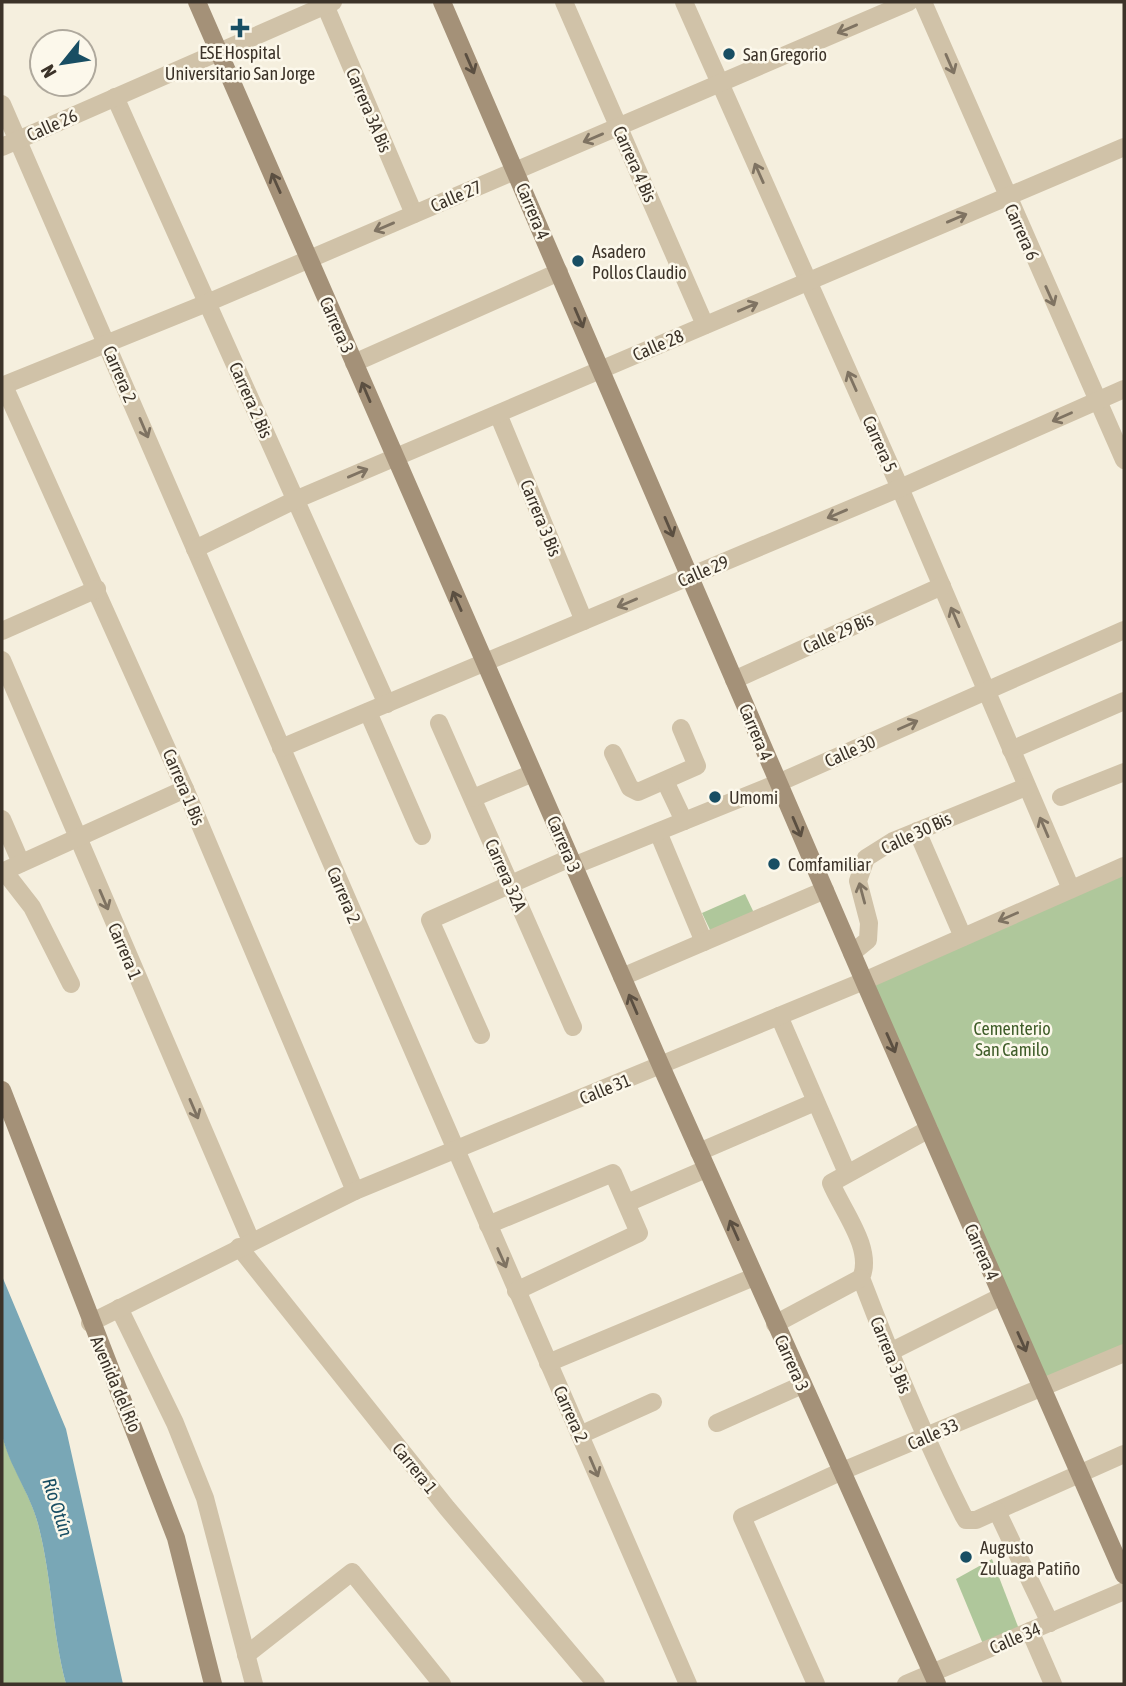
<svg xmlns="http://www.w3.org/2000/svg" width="1126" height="1686" font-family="'Asap Condensed',sans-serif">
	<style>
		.green { fill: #afc79b }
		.water { fill: #79a7b6 }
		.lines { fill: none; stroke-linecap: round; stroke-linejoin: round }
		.street { stroke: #d0c2a8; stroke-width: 18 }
		.secondary { stroke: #a49178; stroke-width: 18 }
		.oneway { stroke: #7f7362 }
		.oneway2 { stroke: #5b4f41 }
		.poi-dot { fill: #184e63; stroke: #fcf8eb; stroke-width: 2.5 }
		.labels { text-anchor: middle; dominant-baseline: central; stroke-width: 5; stroke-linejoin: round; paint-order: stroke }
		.poi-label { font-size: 18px; fill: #3c3329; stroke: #fcf8eb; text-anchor: start }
		.street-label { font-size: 18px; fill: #3c3329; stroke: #fcf8eb }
		.park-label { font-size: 18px; fill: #3f5d29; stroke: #fcf8eb }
		.water-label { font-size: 19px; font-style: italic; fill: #184e63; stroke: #fcf8eb }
	</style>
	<rect width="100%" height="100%" fill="#f5efde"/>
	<g class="green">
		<path d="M1124 866V1353L1041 1387 864 981Z"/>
		<path d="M745 894 754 913 711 932 702 913Z"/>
		<path d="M2 1435C10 1466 30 1493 38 1524 52 1577 52 1632 66 1684H2Z"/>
		<path d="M992 1559 1019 1629 983 1644 956 1579Z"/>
	</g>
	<path class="water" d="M2 1276 66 1429 123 1684H66C52 1632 52 1577 38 1524 30 1493 9 1466 2 1435Z"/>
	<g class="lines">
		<g class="street">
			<path d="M564 2 705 325"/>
			<path d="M684 2 900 488 1071 889"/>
			<path d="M923 2 1124 460"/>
			<path d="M325 5 414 214"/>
			<path d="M115 97 387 704"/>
			<path d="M2 104 688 1684"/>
			<path d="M2 147 333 2"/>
			<path d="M354 363 559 272"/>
			<path d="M2 386 207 303 909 2"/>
			<path d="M4 386 185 789 355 1191"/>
			<path d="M498 414 584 621"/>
			<path d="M195 549 295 500 1124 147"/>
			<path d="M2 631 97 589"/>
			<path d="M2 660 251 1241"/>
			<path d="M734 680 942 586"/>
			<path d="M368 712 422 836"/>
			<path d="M439 723 573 1027"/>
			<path d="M281 748 900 488 1124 389"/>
			<path d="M1011 750 1124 701"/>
			<path d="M613 753 630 788 638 792 697 766 681 728"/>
			<path d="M665 781 684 821"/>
			<path d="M1061 797 1124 772"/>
			<path d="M473 798 533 773"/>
			<path d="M2 819 21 863"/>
			<path d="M917 831 963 937"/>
			<path d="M658 832 704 942"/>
			<path d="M573 866 778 783 1124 630"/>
			<path d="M4 871 32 907 71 984"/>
			<path d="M2 872 185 789"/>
			<path d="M852 953 868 940 869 923 858 881 866 858 893 841 1026 787"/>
			<path d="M622 977 825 890"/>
			<path d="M779 1016 847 1173"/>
			<path d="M481 1035 430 920 570 858"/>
			<path d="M929 1129 831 1183C842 1210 874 1249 861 1278 892 1359 924 1438 963 1515L966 1520H976L1124 1454"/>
			<path d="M699 1152 815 1102"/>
			<path d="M627 1203 706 1169"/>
			<path d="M488 1225 613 1173 639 1233 516 1291"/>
			<path d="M239 1247 447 1508 596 1684"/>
			<path d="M119 1308 175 1423 205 1498 254 1684"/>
			<path d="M90 1323 355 1191 864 981 1124 866"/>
			<path d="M775 1324 861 1278"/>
			<path d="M890 1352 1002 1296"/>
			<path d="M548 1363 754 1277"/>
			<path d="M717 1423 802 1385"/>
			<path d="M580 1435 653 1402"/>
			<path d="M997 1511 1050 1623"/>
			<path d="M1030 1631 1053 1684"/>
			<path d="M246 1655 352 1572 442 1684"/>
			<path d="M816 1684 742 1517 840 1472 1124 1353"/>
			<path d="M906 1684 1124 1591"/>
		</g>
		<g class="secondary">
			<path d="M197 2 661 1066 937 1684"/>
			<path d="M442 2 864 981 1124 1575"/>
			<path d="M2 1090 176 1538 213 1684"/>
		</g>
	</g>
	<defs><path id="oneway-shaft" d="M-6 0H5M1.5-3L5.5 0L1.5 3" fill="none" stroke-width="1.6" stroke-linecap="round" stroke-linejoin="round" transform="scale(1.75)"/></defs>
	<g class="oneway">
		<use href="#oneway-shaft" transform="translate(847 29) rotate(157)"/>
		<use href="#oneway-shaft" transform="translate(950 64) rotate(67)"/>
		<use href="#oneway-shaft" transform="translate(593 138) rotate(157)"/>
		<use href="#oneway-shaft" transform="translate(759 173) rotate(-114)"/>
		<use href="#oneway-shaft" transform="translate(957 218) rotate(-23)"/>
		<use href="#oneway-shaft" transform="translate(384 227) rotate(157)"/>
		<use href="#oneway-shaft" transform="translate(1050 296) rotate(66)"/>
		<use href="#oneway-shaft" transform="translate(748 307) rotate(-23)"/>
		<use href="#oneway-shaft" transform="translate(852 381) rotate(-114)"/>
		<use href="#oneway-shaft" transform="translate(1062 417) rotate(156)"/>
		<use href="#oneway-shaft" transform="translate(144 428) rotate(67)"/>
		<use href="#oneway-shaft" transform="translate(358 473) rotate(-23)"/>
		<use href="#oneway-shaft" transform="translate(837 514) rotate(157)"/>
		<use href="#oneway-shaft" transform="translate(627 603) rotate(157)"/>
		<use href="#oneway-shaft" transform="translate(955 617) rotate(-113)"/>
		<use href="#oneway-shaft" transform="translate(908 725) rotate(-24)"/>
		<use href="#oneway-shaft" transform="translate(1044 827) rotate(-113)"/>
		<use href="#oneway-shaft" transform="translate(862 893) rotate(-105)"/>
		<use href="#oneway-shaft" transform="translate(104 900) rotate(67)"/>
		<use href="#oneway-shaft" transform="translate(1008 917) rotate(156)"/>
		<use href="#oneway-shaft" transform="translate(194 1109) rotate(67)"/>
		<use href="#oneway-shaft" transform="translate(502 1258) rotate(66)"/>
		<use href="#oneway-shaft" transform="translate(594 1467) rotate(67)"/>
	</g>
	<g class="oneway2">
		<use href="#oneway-shaft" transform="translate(470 64) rotate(67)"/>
		<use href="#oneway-shaft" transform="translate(276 183) rotate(-114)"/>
		<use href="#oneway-shaft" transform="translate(579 318) rotate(67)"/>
		<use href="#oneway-shaft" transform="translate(366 392) rotate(-113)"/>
		<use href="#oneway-shaft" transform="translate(669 527) rotate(67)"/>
		<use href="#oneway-shaft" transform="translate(457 601) rotate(-114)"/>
		<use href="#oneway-shaft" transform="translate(797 827) rotate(67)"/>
		<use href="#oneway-shaft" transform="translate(633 1004) rotate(-113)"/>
		<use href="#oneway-shaft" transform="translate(891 1043) rotate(66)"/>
		<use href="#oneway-shaft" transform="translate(734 1230) rotate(-114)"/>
		<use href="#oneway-shaft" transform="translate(1022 1342) rotate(66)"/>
	</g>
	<g class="poi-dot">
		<path d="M236.5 17.5h7v7h7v7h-7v7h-7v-7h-7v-7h7z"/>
		<circle cx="729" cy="54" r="7"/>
		<circle cx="578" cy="261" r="7"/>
		<circle cx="715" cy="797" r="7"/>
		<circle cx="774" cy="864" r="7"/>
		<circle cx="966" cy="1557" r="7"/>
	</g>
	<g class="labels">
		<g class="poi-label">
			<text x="240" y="52" text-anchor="middle">ESE Hospital<tspan x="240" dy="21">Universitario San Jorge</tspan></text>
			<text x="743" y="54">San Gregorio</text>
			<text x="592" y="251">Asadero<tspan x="592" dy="21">Pollos Claudio</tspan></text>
			<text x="729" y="797">Umomi</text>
			<text x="788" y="864">Comfamiliar</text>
			<text x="980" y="1547">Augusto<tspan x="980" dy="21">Zuluaga Patiño</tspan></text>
		</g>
		<g class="street-label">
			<text transform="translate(369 110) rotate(67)">Carrera 3A Bis</text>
			<text transform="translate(52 125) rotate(-24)">Calle 26</text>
			<text transform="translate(635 164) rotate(66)">Carrera 4 Bis</text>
			<text transform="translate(456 196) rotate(-23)">Calle 27</text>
			<text transform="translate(533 211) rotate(67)">Carrera 4</text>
			<text transform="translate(1022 232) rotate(66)">Carrera 6</text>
			<text transform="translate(337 325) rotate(66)">Carrera 3</text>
			<text transform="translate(658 345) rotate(-23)">Calle 28</text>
			<text transform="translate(120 374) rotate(67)">Carrera 2</text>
			<text transform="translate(251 400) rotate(66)">Carrera 2 Bis</text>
			<text transform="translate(880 444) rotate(66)">Carrera 5</text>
			<text transform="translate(541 518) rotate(68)">Carrera 3 Bis</text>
			<text transform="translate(703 571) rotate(-23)">Calle 29</text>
			<text transform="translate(838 633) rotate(-24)">Calle 29 Bis</text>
			<text transform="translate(756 732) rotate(67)">Carrera 4</text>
			<text transform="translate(850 751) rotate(-24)">Calle 30</text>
			<text transform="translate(184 787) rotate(67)">Carrera 1 Bis</text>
			<text transform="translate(916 833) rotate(-25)">Calle 30 Bis</text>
			<text transform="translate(564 844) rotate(67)">Carrera 3</text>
			<text transform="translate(506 875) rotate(66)">Carrera 32A</text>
			<text transform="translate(344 895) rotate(67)">Carrera 2</text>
			<text transform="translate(125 951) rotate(67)">Carrera 1</text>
			<text transform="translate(605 1089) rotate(-22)">Calle 31</text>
			<text transform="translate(982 1252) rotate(66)">Carrera 4</text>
			<text transform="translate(891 1355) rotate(68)">Carrera 3 Bis</text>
			<text transform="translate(792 1363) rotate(66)">Carrera 3</text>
			<text transform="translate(116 1384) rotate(67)">Avenida del Río</text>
			<text transform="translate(571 1414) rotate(66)">Carrera 2</text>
			<text transform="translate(933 1434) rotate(-23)">Calle 33</text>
			<text transform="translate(415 1468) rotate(51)">Carrera 1</text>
			<text transform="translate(1015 1638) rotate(-23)">Calle 34</text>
		</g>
		<g class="park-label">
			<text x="1012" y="1028">Cementerio<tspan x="1012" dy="21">San Camilo</tspan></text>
		</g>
		<g class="water-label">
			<text transform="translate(58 1507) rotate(72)">Río Otún</text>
		</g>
	</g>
	<rect width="1126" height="1686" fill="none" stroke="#3c3329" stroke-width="7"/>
	<g transform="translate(63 63) rotate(240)"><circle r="33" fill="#fcf8eb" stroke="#afa99d" stroke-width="2"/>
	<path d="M0-5L12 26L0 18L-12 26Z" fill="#184e63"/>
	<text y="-10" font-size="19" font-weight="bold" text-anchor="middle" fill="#3c3329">N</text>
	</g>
</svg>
